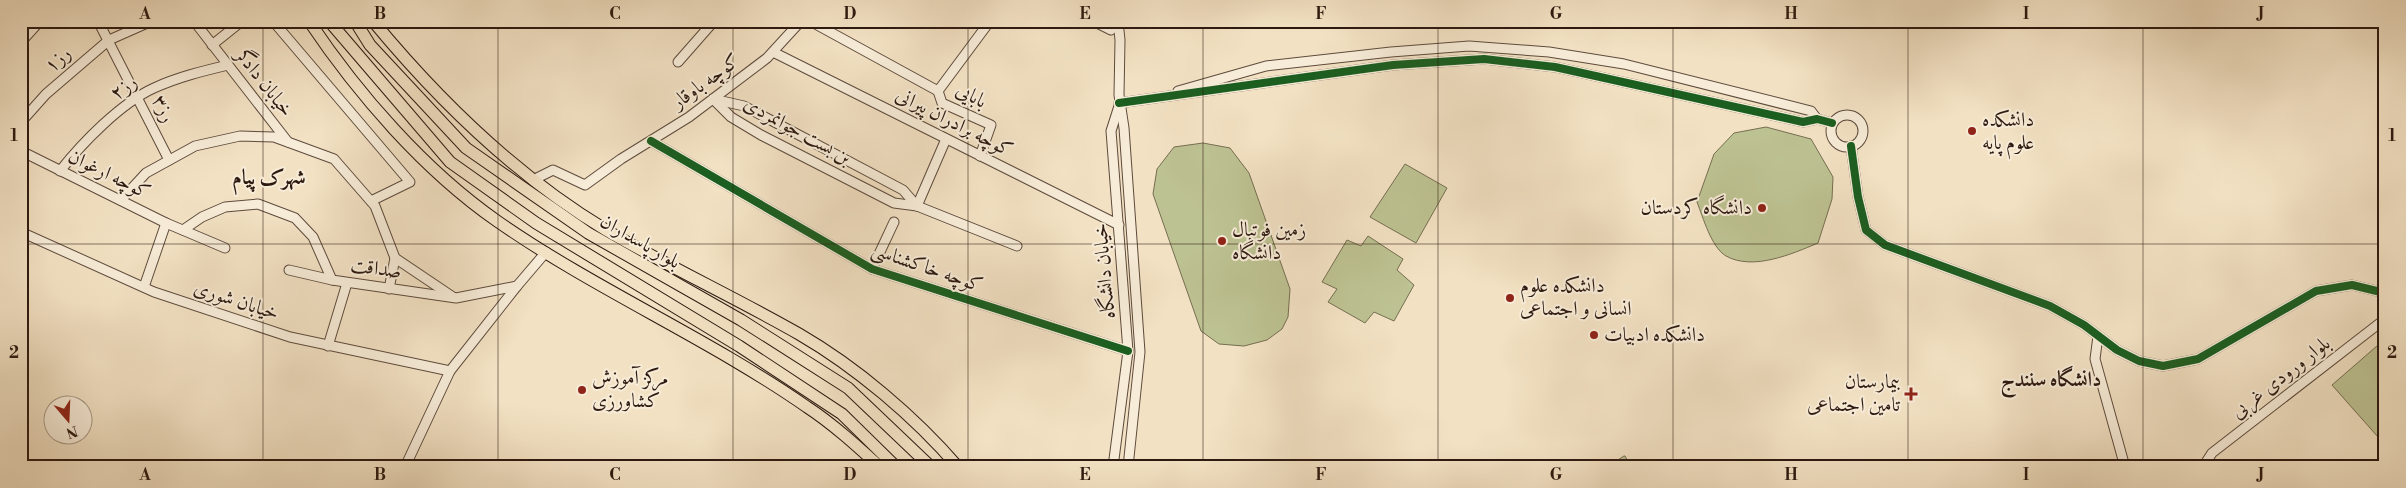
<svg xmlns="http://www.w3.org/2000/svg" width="2406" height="488" font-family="'Libre Bodoni',Amiri,serif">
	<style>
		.green { fill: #bdc292; stroke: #756e51 }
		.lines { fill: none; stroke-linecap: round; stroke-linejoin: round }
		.minor-casing { stroke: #5e4b3d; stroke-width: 11 }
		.major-casing { stroke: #2d1910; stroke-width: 13 }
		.minor { stroke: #f7ecd8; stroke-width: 9 }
		.major { stroke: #f2e1c3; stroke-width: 11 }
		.cycleway-casing { stroke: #f7ecd8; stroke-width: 11 }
		.cycleway { stroke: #1b5e20; stroke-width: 8 }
		.grid { fill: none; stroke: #2d1910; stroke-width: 1; stroke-opacity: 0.55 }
		.poi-dot { fill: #8f2418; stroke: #f7ecd8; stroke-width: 2 }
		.labels { text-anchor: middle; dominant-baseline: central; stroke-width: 4; stroke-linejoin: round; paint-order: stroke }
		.street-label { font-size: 20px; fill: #2d1910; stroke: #f7ecd8 }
		.poi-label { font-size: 20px; fill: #2d1910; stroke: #f7ecd8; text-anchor: start }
		.neighbourhood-label { font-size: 21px; font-weight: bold; fill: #2d1910; stroke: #f7ecd8 }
		.neatline { fill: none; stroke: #2d1910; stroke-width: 2 }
		.grid-label { font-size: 16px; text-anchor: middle; font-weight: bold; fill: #2d1910 }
	</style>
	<rect width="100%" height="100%" fill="#f2e1c3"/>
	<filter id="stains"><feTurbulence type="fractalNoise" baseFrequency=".004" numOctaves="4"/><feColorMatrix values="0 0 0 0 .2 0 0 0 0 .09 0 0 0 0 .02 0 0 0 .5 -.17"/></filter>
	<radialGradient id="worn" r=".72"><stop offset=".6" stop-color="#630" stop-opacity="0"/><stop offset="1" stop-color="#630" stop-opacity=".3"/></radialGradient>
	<g class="green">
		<path d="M1766 127 1811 139 1833 177 1832 199 1818 243C1792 254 1753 271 1726 256 1711 247 1703 217 1697 202L1714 154 1734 133Z"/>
		<path d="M1203 143 1230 148 1249 173 1290 289 1288 317 1282 329 1267 340 1244 346 1219 344 1201 331 1153 194 1157 169 1174 147Z"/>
		<path d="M1405 164 1447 188 1416 243 1370 217Z"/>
		<path d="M1368 236 1403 259 1397 270 1414 285 1394 321 1374 312 1365 323 1328 302 1337 289 1322 282 1347 240 1361 246Z"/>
		<path d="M2385 339V432L2378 437 2332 385Z"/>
		<path d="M1625 456 1631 467H1607L1624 456Z"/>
	</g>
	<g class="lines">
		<defs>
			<g id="minor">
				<path d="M98 21 169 160"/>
				<path d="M194 21 288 142"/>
				<path d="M273 21 410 182 371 201"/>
				<path d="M810 21 938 91 990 21"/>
				<path d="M1093 21 1111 30"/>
				<path d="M1118 21 1120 40 1119 95 1124 128 1140 352 1128 467"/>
				<path d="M21 42 40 21"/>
				<path d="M212 45 242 21"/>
				<path d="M773 52 1119 225"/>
				<path d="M678 62 714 21"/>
				<path d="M938 91 942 103 991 125 980 156"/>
				<path d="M1178 91 1266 66 1391 52 1469 46 1549 52 1624 64 1811 111 1817 119"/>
				<path d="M713 99 731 117 761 135 894 203 917 206 1017 246"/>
				<path d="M713 99 744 106 903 190 917 206"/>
				<path d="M1119 103 1393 65 1484 59 1555 67 1803 122 1817 119 1832 123"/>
				<circle cx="1847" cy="131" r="16"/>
				<path d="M21 122 46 94 109 40 152 21"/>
				<path d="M651 141 872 269 1128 351"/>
				<path d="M1851 146 1858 197 1866 230 1885 245 2050 306 2084 325 2117 350 2139 361 2163 366 2198 359 2316 291 2352 285 2385 293"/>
				<path d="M21 151 166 223 225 248"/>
				<path d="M60 171C82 143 121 103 154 88 178 77 203 71 228 65"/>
				<path d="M535 179 553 170 585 185 621 159 689 117 767 58 801 21"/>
				<path d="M121 200 146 173 195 146 240 136 274 137 334 159 375 206 395 258 389 289"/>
				<path d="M917 206 946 139"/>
				<path d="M183 230 202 217 225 207 258 204 295 218 313 237 332 280 456 298 517 286"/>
				<path d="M21 232 154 292 290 337 450 371"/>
				<path d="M395 258 453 297"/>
				<path d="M872 269 894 222"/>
				<path d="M289 270 332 280"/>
				<path d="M144 287 166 223"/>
				<path d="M2098 336 2095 359 2125 467"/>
				<path d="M328 346 347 283"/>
				<path d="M405 467 450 371 517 286 546 252"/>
				<path d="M1113 467 1128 351 1111 131 1119 106"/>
				<path d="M2203 467 2212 453 2385 319"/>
			</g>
			<g id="major">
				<path d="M309 21C358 94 424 170 497 221 596 290 708 338 807 407 833 424 857 446 880 467"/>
				<path d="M329 21 450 162 536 223 739 346 842 414 896 467"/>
				<path d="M355 21 370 45 466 148 588 233 741 320 848 388 931 467"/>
				<path d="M373 21C440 102 516 176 606 230 669 267 736 298 799 334 856 367 915 417 958 467"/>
			</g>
		</defs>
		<use href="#minor" class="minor-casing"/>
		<use href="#major" class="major-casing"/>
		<use href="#minor" class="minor"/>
		<use href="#major" class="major"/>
		<defs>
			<g id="cycleway">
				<path d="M1119 103 1393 65 1484 59 1555 67 1803 122 1817 119 1832 123"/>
				<path d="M651 141 872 269 1128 351"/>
				<path d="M1851 146 1858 197 1866 230 1885 245 2050 306 2084 325 2117 350 2139 361 2163 366 2198 359 2316 291 2352 285 2385 293"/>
			</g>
		</defs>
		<use href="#cycleway" class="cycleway-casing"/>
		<use href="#cycleway" class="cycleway"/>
	</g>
	<path class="grid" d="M263 21V467M498 21V467M733 21V467M968 21V467M1203 21V467M1438 21V467M1673 21V467M1908 21V467M2143 21V467M21 244H2385"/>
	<g class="poi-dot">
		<circle cx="1972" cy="131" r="5"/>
		<circle cx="1762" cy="208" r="5"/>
		<circle cx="1222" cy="241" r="5"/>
		<circle cx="1510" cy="298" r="5"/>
		<circle cx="1594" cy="335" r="5"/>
		<circle cx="582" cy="390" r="5"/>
		<path d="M1908.5 386.5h5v5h5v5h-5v5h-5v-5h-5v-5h5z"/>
	</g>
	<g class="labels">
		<g class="street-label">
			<text transform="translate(58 60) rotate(-41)">رز۱</text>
			<text transform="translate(706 82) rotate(-36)">کوچه باوقار</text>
			<text transform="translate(264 83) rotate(52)">خیابان دادگر</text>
			<text transform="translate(124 88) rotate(-36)">رز۲</text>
			<text transform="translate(971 96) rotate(28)">بابایی</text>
			<text transform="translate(163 109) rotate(64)">رز۳</text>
			<text transform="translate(954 123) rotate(27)">کوچه برادران پیرانی</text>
			<text transform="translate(797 131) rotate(29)">بن بست جوانمردی</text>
			<text transform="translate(109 175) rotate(26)">کوچه ارغوان</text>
			<text transform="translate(640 242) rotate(30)">بلوار پاسداران</text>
			<text transform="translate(927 268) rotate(19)">کوچه خاکشناسی</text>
			<text transform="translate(376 269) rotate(8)">صداقت</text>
			<text transform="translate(1105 271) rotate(-95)">خیابان دانشگاه</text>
			<text transform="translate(236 301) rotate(18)">خیابان شوری</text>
			<text transform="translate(2281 378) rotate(-38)">بلوار ورودی غربی</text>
		</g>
		<g class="poi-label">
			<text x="1982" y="120">دانشکده<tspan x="1982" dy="23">علوم پایه</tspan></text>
			<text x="1752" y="208" text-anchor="end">دانشگاه کردستان</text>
			<text x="1232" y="230">زمین فوتبال<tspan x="1232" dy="23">دانشگاه</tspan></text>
			<text x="1520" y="286">دانشکده علوم<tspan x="1520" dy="23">انسانی و اجتماعی</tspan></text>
			<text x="1604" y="335">دانشکده ادبیات</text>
			<text x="592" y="378">مرکز آموزش<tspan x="592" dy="23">کشاورزی</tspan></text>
			<text x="1900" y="382" text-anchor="end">بیمارستان<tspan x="1900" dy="23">تامین اجتماعی</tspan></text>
		</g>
		<g class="neighbourhood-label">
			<text x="269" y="178">شهرک پیام</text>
			<text x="2051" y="380">دانشگاه سنندج</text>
		</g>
	</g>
	<rect width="2406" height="488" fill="none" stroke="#f2e1c3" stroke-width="55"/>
	<g transform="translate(68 420) rotate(161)"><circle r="24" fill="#f7ecd8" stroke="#a69888"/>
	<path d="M0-4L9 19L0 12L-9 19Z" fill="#8f2418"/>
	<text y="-8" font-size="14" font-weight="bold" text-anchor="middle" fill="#2d1910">N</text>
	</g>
	<rect x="28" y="28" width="2350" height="432" class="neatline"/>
	<g class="grid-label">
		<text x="145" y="19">A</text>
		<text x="380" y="19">B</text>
		<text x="615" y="19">C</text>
		<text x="850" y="19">D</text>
		<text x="1085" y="19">E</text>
		<text x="1321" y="19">F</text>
		<text x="1556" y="19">G</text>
		<text x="1791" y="19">H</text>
		<text x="2026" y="19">I</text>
		<text x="2261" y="19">J</text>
		<text x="14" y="141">1</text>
		<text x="2392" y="141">1</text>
		<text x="14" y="358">2</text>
		<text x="2392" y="358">2</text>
		<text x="145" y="480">A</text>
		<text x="380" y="480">B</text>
		<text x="615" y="480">C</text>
		<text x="850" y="480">D</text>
		<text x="1085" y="480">E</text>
		<text x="1321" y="480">F</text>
		<text x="1556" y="480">G</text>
		<text x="1791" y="480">H</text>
		<text x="2026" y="480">I</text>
		<text x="2261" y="480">J</text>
	</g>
	<rect width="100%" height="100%" filter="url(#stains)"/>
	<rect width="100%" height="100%" fill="url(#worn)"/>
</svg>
